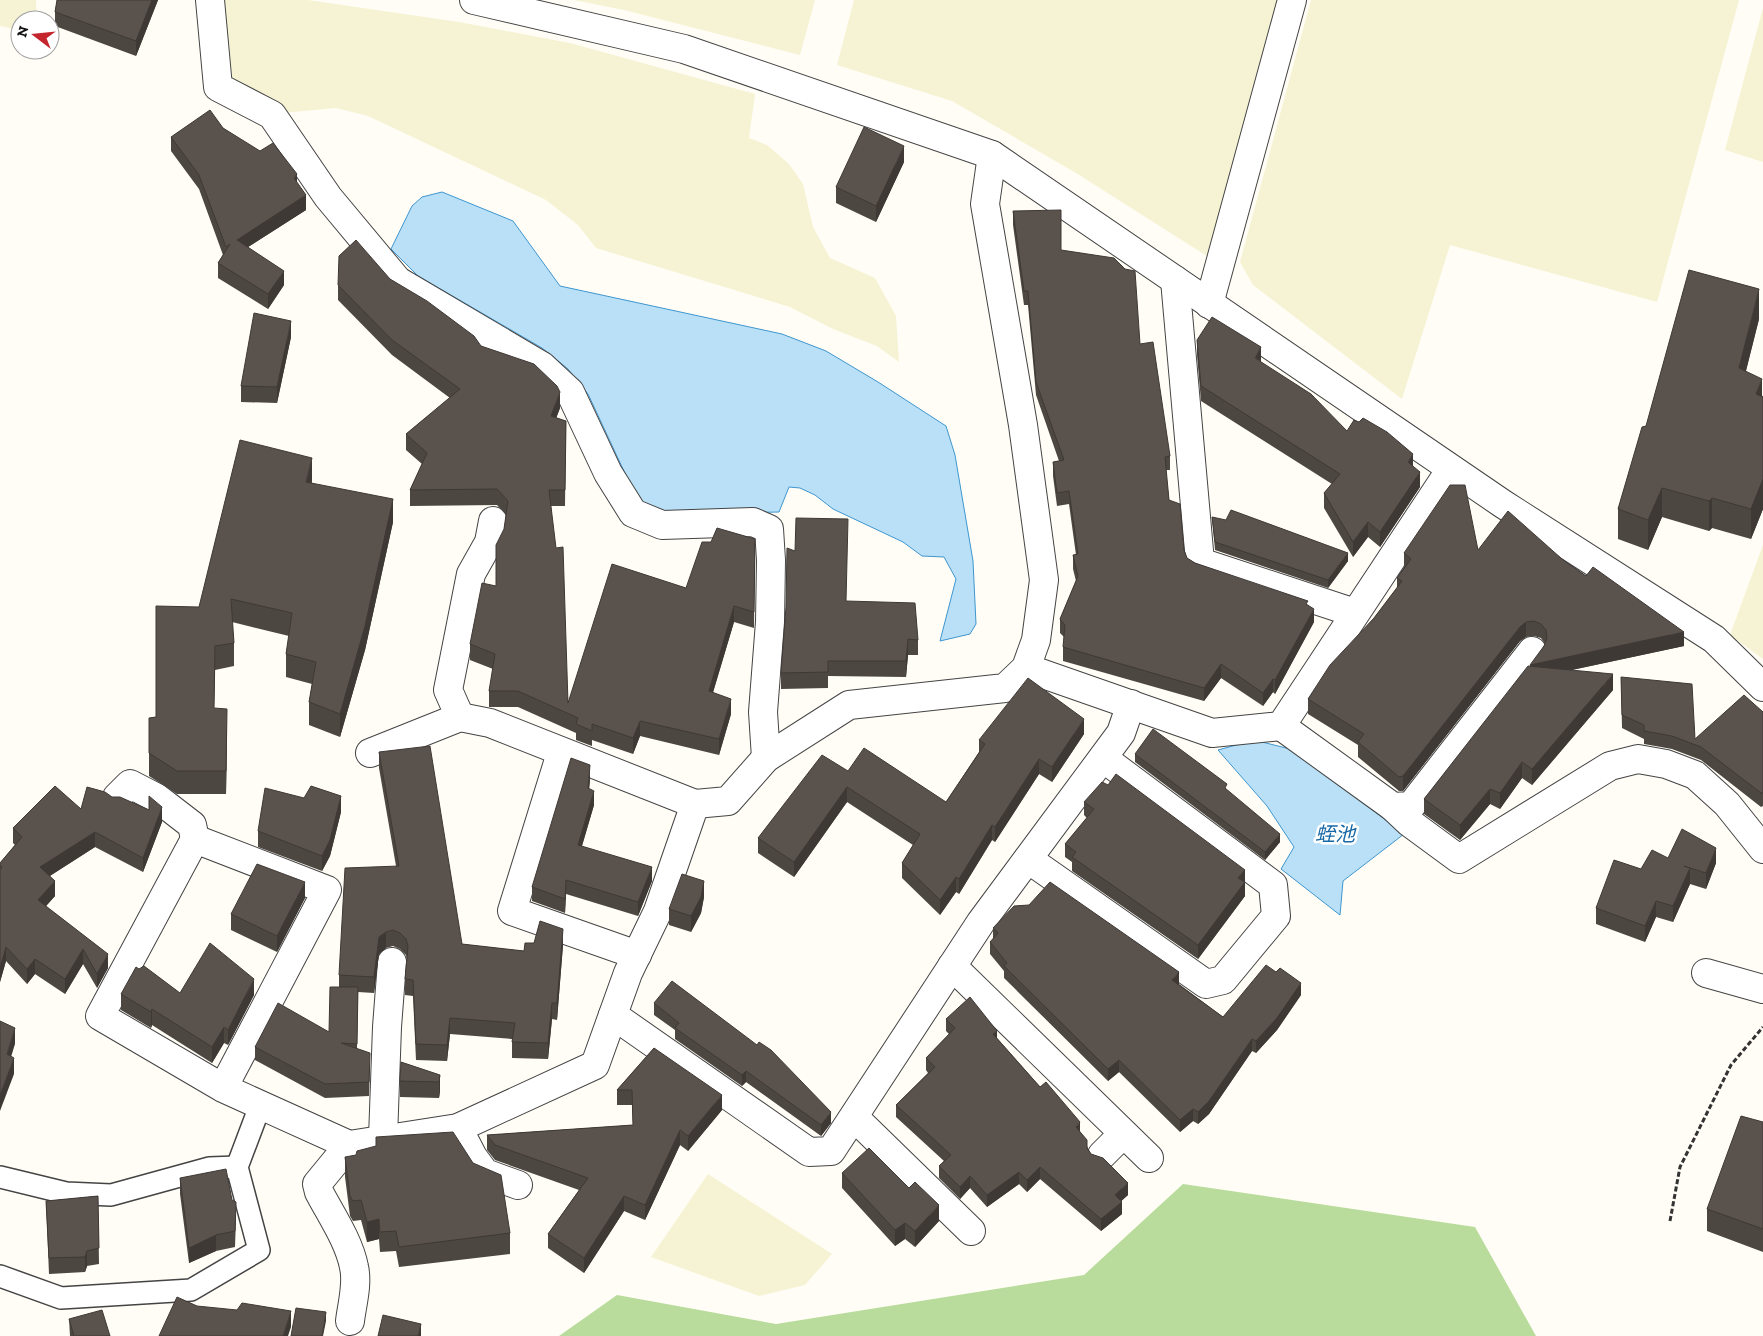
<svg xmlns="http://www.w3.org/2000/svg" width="1763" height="1336" font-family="'Zilla Slab','Noto Sans JP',serif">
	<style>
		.farmland { fill: #f6f3d4 }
		.forest { fill: #b9dc9c }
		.water { fill: #b9e0f7; stroke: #3f96cf }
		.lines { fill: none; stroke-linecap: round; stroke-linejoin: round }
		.service-casing { stroke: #444; stroke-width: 24 }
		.minor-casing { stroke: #444; stroke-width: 30 }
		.path { stroke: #333; stroke-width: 3; stroke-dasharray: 5 2.5; stroke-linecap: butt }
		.service { stroke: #fff; stroke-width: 21 }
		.minor { stroke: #fff; stroke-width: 28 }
		.wall { fill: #4d4742 }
		.shaded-wall { fill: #3f3936 }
		.building { fill: #5a524d; stroke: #3f3936 }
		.labels { text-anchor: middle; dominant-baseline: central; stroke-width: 5; stroke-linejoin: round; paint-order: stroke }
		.water-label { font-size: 20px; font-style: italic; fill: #1768a6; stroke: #fff }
	</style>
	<rect width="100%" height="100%" fill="#fffdf5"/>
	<g class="farmland">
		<path d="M0 0H36L37 20H20V30L0 26Z"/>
		<path d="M224 0H308L459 22 570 43 755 94 749 138 767 145 789 164 803 184 813 227 830 258 875 278 896 316 899 362 877 346 833 329 790 307 596 248 578 225 546 200 368 116 336 108 282 113 232 80 231 63 225 32Z"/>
		<path d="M574 0H815L800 55 624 10Z"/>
		<path d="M854 0H1281L1210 258 1076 173 952 101 837 65Z"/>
		<path d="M1311 0H1739L1657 302 1450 245 1402 399 1253 285 1240 262Z"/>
		<path d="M1763 8V162L1725 150Z"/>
		<path d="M1763 545V659L1730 635Z"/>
		<path d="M708 1174 832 1254 805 1285 759 1296 651 1257Z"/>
	</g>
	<path class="forest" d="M1183 1184 1475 1227 1536 1336H559L617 1295 776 1324 1084 1275Z"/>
	<g class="water">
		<path d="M442 192 513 221 560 286 782 334 826 351 878 382 946 426 955 455 973 561 976 624 970 634 940 641 956 579 944 557 922 556 903 542 833 509 815 495 800 488 789 487 779 512 682 514 649 508 636 497 588 394 568 369 542 348 418 276 391 249 412 206 422 197Z"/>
		<path d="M1254 740 1294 750 1404 834 1343 881 1340 915 1281 869 1294 847 1267 806 1218 750Z"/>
	</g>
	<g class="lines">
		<defs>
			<g id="service">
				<path d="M0 1177 66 1193 111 1195 209 1168 237 1167"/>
				<path d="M0 1276 61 1298 191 1290 259 1250 237 1167 260 1106"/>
			</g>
			<g id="minor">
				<path d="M210 0 218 87 272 115 328 197 398 281 542 366 570 392 608 473 633 513 662 525 753 522 769 529 771 560 770 622 763 712 766 758"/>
				<path d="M474 0 684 49 992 155 1503 504 1714 639 1763 687"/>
				<path d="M1175 280 1200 562 1355 613"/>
				<path d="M1209 304 1292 0"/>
				<path d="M1026 668 1212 733 1281 726 1451 469"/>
				<path d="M460 717 448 690 471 574 489 542 493 521"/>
				<path d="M1281 726 1393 807 1411 806 1532 651"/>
				<path d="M370 753 460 717 490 723 695 804"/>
				<path d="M561 753 512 911 637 955"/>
				<path d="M117 797 130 784 157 798 192 825 195 839"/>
				<path d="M1393 807 1410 823 1459 859 1610 766 1638 759 1666 764 1695 775 1727 804 1763 849"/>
				<path d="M1028 859 1206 984 1223 980 1276 916 1273 885 1103 758"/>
				<path d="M952 966 1149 1158"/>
				<path d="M1706 973 1763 989"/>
				<path d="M613 1015 809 1152 831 1151 981 922 1121 733 1131 704"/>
				<path d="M223 1088 327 890 195 839 100 1016 223 1088 349 1145 458 1128 595 1065 628 973 658 911 695 804 728 801 766 758 849 705 1005 688 1026 668 1036 640 1044 580 1023 425 985 204 992 155"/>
				<path d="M854 1117 971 1231"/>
				<path d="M458 1128 473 1157 485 1173 518 1185"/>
				<path d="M383 1138 387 1027 392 962"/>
				<path d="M349 1145 317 1184 319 1192C331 1215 349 1241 354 1267 358 1284 352 1304 350 1321"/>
				<path d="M1102 1155 1123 1134"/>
			</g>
		</defs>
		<use href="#service" class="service-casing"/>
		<use href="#minor" class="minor-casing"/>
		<path class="path" d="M1670 1221 1680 1167 1731 1065 1763 1027"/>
		<use href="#service" class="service"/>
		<use href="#minor" class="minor"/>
	</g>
	<g class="wall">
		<path d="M57 0H158L136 56 55 26V12Z"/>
		<path d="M223 128 297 183 306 210 248 247 284 285 268 309 218 278V263L223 255 199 189 171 151V137Z"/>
		<path d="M904 162 876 222 836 203V187Z"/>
		<path d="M1013 211 1061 250 1140 344 1170 456V470H1166L1169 500 1187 558 1195 563 1308 605 1314 622 1275 694 1273 692 1263 706 1221 678 1204 701 1063 661V647L1064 637 1060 633V619L1076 581 1073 569V555H1076L1069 504 1057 506 1053 476V462L1059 461 1036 395 1028 305H1024L1013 225Z"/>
		<path d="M390 279 481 346 560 408 556 418 566 421 565 506H551L568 703 686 588 711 542 755 539 754 628 734 622 713 692 731 714 719 755 640 736 633 754 592 740V746L576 740V733L518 707H489V691L493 669 470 660V644L496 586 506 515 497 505 410 506V490L422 464 406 450V434L450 398 392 355 338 300V285Z"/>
		<path d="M1759 319 1746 371 1763 397V509L1751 539 1712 528 1709 531 1662 517 1648 550 1618 539V509L1646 426Z"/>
		<path d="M291 337 277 403 241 402V386Z"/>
		<path d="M1197 340 1261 362 1347 431 1413 466 1420 487 1380 547 1368 537 1353 557 1324 508V493L1332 484 1201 401 1197 355Z"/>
		<path d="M312 481V483L393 522 365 650 340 737 309 725V702L312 684 286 677V654L289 636 232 622 234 643V666L215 670 214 708 227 732 226 794H177L149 776V718L156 717 199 607Z"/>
		<path d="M1212 517 1348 561 1328 588 1215 550Z"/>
		<path d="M1478 550 1562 559 1684 646 1571 670 1613 690 1532 785 1522 778 1500 809 1490 804 1460 840 1424 814V799L1530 667 1544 646 1545 644 1541 638 1534 636 1526 637 1520 641 1403 791H1399L1358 757V745L1308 714V699L1374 618 1397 588V578L1404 567V553Z"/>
		<path d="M846 601 918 640V655H908L906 677 828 676V688L781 689V673Z"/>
		<path d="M1621 677 1695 739 1763 712V806L1761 807 1701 760 1672 749 1644 744V739L1622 728Z"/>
		<path d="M1084 734 1052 782 1039 774 995 842 992 840 959 894 956 892 940 915 902 878V863L913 845 847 802 794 877 758 853V838L848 771 946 802 979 752V740Z"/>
		<path d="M379 752 462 944 524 951 563 945 557 1020 552 1019 548 1059 512 1058V1039L450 1034 447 1061 416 1060 413 996 405 995V979L407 959 406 955 400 949 393 946 386 948 379 954 374 993 358 992 357 1049 370 1067 369 1096 325 1098 255 1060V1047L329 1032 339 987V975L396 866 379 768Z"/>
		<path d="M1135 754 1280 842 1265 860 1135 762Z"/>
		<path d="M590 779 589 789 594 805 582 846 652 881 638 916 566 894 565 913 532 901V887Z"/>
		<path d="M112 797 149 810 162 822 143 872 95 847 50 876 55 896 46 906 108 968 97 988 83 964 65 994 35 974 27 984 6 961 0 982V863L15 845 13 843V828L81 809Z"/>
		<path d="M1084 802 1245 870V896L1198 959 1072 871V862L1065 857V844L1087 818 1084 815Z"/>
		<path d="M341 812 330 856 322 871 258 847V831Z"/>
		<path d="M1668 858 1716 863 1706 889 1690 884 1673 922 1656 917 1645 942 1596 924V908Z"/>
		<path d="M704 897 701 913 691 932 669 925V909Z"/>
		<path d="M305 898 277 952 231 930V914Z"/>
		<path d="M993 928 1179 984 1223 1017 1301 995 1277 1030 1256 1053 1252 1051 1209 1114 1198 1124 1193 1121 1180 1132 1119 1072 1108 1081 1004 978V971L990 954V942L993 940Z"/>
		<path d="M180 993 254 995 228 1045 224 1043 212 1063 152 1025 151 1028 121 1010V994Z"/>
		<path d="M654 1003 831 1123 821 1136 746 1082 742 1086 675 1039V1030L654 1015Z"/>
		<path d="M946 1019 997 1038 1080 1132 1091 1154 1128 1195 1121 1201 1122 1214 1101 1231 1040 1179 1027 1192 1019 1184 987 1207 970 1188 960 1199 939 1178V1166L944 1161 896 1117V1105L928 1073 926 1070V1058L949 1034 946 1031Z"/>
		<path d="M654 1048 722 1110 688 1151 680 1145 645 1220 624 1211 584 1273 548 1248V1234L579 1190 495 1160 487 1150V1135L633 1125 632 1105H617V1090Z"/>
		<path d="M440 1075V1091L439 1098 400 1097V1081Z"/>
		<path d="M1763 1122V1252L1707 1231V1209Z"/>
		<path d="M345 1157 510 1233V1254L399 1267 396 1251 380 1252 379 1239 367 1242 361 1220 353 1221 350 1216 345 1177Z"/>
		<path d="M842 1173 939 1221 915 1247 905 1239 895 1246 842 1188Z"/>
		<path d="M180 1178 232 1200 236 1218 235 1247 216 1251 189 1263 180 1194Z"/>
		<path d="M98 1196 99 1264 87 1266 85 1272 49 1274 46 1201Z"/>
		<path d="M69 1319 110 1336H70Z"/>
	</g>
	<g class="shaded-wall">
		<path d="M152 0H158L136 56V41Z"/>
		<path d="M904 146V162L876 222V206Z"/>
		<path d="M297 174V188L294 178Z"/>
		<path d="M306 195V210L237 254V240Z"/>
		<path d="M284 271V285L268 309V294Z"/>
		<path d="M1759 289V319L1739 398V368Z"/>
		<path d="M291 321V337L277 403V387Z"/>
		<path d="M1261 347V362L1255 358Z"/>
		<path d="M1762 379V408L1756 394Z"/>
		<path d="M560 392V408L551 432V416Z"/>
		<path d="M1413 454V469L1408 462Z"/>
		<path d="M312 458V481L306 505V482Z"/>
		<path d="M1420 472V487L1380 547V532Z"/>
		<path d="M1763 479V509L1751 539V509Z"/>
		<path d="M1662 488V517L1648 550V520Z"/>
		<path d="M1712 498V528L1709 531V501Z"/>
		<path d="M393 499V522L365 650 340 737V714Z"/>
		<path d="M1368 522V537L1353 557V542Z"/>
		<path d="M1348 553V561L1328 588V580Z"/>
		<path d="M734 606V622L709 706V691Z"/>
		<path d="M1314 609V622L1275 694V680Z"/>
		<path d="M1526 622V637L1520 641 1403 791V776L1520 627Z"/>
		<path d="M1684 632V646L1530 679V665Z"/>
		<path d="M908 639V655L906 677V661Z"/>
		<path d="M1221 664V678L1204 701V688Z"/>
		<path d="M1613 674V690L1532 785V769Z"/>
		<path d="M1273 679V692L1263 706V693Z"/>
		<path d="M731 699V714L719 755V739Z"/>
		<path d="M227 709V732L226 794V771Z"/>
		<path d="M1084 719V734L1052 782V767Z"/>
		<path d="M640 721V736L633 754V738Z"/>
		<path d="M1039 759V774L995 842V827Z"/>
		<path d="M1522 762V778L1500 809V793Z"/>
		<path d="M590 765V779L588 802V788Z"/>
		<path d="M847 787V802L794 877V862Z"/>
		<path d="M1490 789V804L1460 840V825Z"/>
		<path d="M594 791V805L578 859V845Z"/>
		<path d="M341 796V812L330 856 322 871V856Z"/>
		<path d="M162 807V822L143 872V858Z"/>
		<path d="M992 825V840L959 894V879Z"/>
		<path d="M95 832V847L40 882V867Z"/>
		<path d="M1280 834V842L1265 860V852Z"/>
		<path d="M1716 848V863L1706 889V873Z"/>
		<path d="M652 867V881L638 916V902Z"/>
		<path d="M1690 868V884L1673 922V906Z"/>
		<path d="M1245 870V896L1198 959V945L1238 878Z"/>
		<path d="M956 877V892L940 915V900Z"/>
		<path d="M566 880V894L565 913V899Z"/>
		<path d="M55 881V896L38 915V900Z"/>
		<path d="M704 881V897L701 913 691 932V916Z"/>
		<path d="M305 882V898L277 952V936Z"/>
		<path d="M1656 901V917L1645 942V926Z"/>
		<path d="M563 929V945L557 1020V1003Z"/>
		<path d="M386 932V948L379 954 374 993V977L379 937Z"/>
		<path d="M6 947V961L0 982V968Z"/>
		<path d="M83 949V964L65 994V979Z"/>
		<path d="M108 954V968L97 988V974Z"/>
		<path d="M35 959V974L27 984V969Z"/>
		<path d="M1179 972V984L1172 992V980Z"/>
		<path d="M254 979V995L228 1045V1030Z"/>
		<path d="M1301 983V995L1277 1030 1256 1053V1041Z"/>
		<path d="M552 1003V1019L548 1059V1043Z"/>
		<path d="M152 1009V1025L151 1028V1012Z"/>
		<path d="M450 1018V1034L447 1061V1045Z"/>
		<path d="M224 1027V1043L212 1063V1047Z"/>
		<path d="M15 1028V1044L7 1070V1054Z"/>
		<path d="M997 1031V1043L993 1034Z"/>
		<path d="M1252 1039V1051L1209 1114 1198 1124V1112Z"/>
		<path d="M14 1058V1074L0 1111V1095Z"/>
		<path d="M1119 1060V1072L1108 1081V1069Z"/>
		<path d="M746 1071V1082L742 1086V1075Z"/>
		<path d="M440 1075V1091L439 1098V1082Z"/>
		<path d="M722 1095V1110L688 1151V1136Z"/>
		<path d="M1193 1109V1121L1180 1132V1120Z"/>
		<path d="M831 1112V1123L821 1136V1125Z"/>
		<path d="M1080 1122V1134L1076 1127Z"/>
		<path d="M680 1130V1145L645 1220V1205Z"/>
		<path d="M1040 1167V1179L1027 1192V1180Z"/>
		<path d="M1019 1172V1184L987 1207V1195Z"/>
		<path d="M970 1176V1188L960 1199V1187Z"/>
		<path d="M1128 1183V1195L1117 1205 1122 1202V1214L1101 1231V1219L1115 1195Z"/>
		<path d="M624 1196V1211L584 1273V1258Z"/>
		<path d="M939 1205V1221L915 1247V1231Z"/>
		<path d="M379 1219V1239L367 1242V1222Z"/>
		<path d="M905 1223V1239L895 1246V1230Z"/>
		<path d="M216 1235V1251L189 1263V1248Z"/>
		<path d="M87 1251V1266L85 1272V1257Z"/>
		<path d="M291 1311V1327L288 1336H283Z"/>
		<path d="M326 1312V1321L323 1336H322Z"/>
		<path d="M421 1324V1336H418Z"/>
	</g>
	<g class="building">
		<path d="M57 0H152L136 41 55 12Z"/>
		<path d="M210 110 223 128 260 151 273 143 297 174 294 178 306 195 237 240 284 271 268 294 218 263 230 244 226 247 199 175 171 137Z"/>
		<path d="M864 127 904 146 876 206 836 187Z"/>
		<path d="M1061 210V250L1114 258 1125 269 1135 271 1140 344 1153 342 1170 456 1165 457 1169 500 1180 504 1184 550 1187 558 1195 563 1308 601 1306 604 1314 609 1275 680 1273 679 1263 693 1221 664 1204 688 1063 647 1065 625 1060 619 1078 576 1073 555 1078 554 1069 491 1057 493 1053 462 1064 460 1036 382 1028 291H1024L1013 211Z"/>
		<path d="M356 240 390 279 427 301 474 336 481 346 534 364 557 386 560 392 551 416 566 421 565 490H549L556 548 563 547 568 703 612 564 686 588 702 542H711L717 528 755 539 754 612 734 606 709 691 731 699 719 739 640 721 633 738 592 724V731L576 724 578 718 518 691H489L495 654 470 644 482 583 496 586V545L504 529 508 501 497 489 410 490 427 453 406 434 460 389 392 340 338 285 339 256Z"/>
		<path d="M1689 270 1759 289 1739 368 1762 379 1756 394 1763 397V479L1751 509 1712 498 1709 501 1662 488 1648 520 1618 509 1642 427 1646 426Z"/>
		<path d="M254 313 291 321 277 387 241 386Z"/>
		<path d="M1212 317 1261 347 1255 358 1311 394 1347 431 1354 420 1359 422 1363 418 1387 432 1413 454 1408 462 1420 472 1380 532 1368 522 1353 542 1324 493 1340 474 1201 386 1197 340Z"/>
		<path d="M240 440 312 458 306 482 393 499 365 626 340 714 309 702 316 662 286 654 292 613 231 599 234 643 215 646 214 708 227 709 226 771H177L149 753V718L156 717V606L199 607Z"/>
		<path d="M1450 485H1465L1478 550 1508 511 1562 559 1586 576 1593 567 1684 632 1530 665 1544 646 1547 638 1546 630 1541 624 1534 621 1526 622 1520 627 1403 776 1399 777 1358 742 1364 734 1308 699 1330 665 1374 618 1402 581 1397 578 1411 559 1404 553Z"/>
		<path d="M1231 510 1348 553 1328 580 1215 542 1212 517 1226 520Z"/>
		<path d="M796 518 848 519 846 601 915 603 918 640 908 639 906 661H828V672L781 673 786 607 787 548 795 551Z"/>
		<path d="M1528 666 1613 674 1532 769 1522 762 1500 793 1490 789 1460 825 1424 799Z"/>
		<path d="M1621 677 1692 684 1695 739 1744 695 1763 712V793H1761L1701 747 1672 736 1644 731V725L1622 715Z"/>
		<path d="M1028 678 1084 719 1052 767 1039 759 995 827 992 825 959 879 956 877 940 900 902 863 920 834 847 787 794 862 758 838 822 755 848 771 864 748 946 802 985 744 979 740Z"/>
		<path d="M1153 729 1227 784 1225 788 1280 834 1265 852 1135 754Z"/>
		<path d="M430 746 462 944 524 951 525 943H534L540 921 563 929 557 1003H552L548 1043 512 1042 515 1023 450 1018 447 1045 416 1044 413 980 405 979 408 946 406 939 400 933 393 930 386 932 379 937 374 977 339 975 345 868 399 866 379 752Z"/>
		<path d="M571 758 590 765 588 788 594 791 578 845 652 867 638 902 566 880 565 899 532 887Z"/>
		<path d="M1116 774 1245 870 1238 878 1245 882 1198 945 1072 857 1076 852 1065 844 1094 809 1084 802 1102 782 1108 785Z"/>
		<path d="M55 786 81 809 87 787 105 792 112 797H120L149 810V796L162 807 143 858 95 832 40 867 55 881 38 900 108 954 97 974 83 949 65 979 35 959 27 969 6 947 0 968V870L2 867 0 865V863L22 837 13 828Z"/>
		<path d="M311 786 341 796 330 840 322 856 258 831 265 788 304 798Z"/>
		<path d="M1682 829 1716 848 1706 873 1684 866 1690 868 1673 906 1656 901 1645 926 1596 908 1614 860 1641 869 1652 850 1668 858Z"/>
		<path d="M257 864 305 882 277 936 231 914Z"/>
		<path d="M682 874 704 881 701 897 691 916 669 909Z"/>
		<path d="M1050 882 1179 972 1172 980 1223 1017 1266 965 1276 972 1280 968 1301 983 1277 1018 1256 1041 1252 1039 1209 1101 1198 1112 1193 1109 1180 1120 1119 1060 1108 1069 1004 966 1007 963 990 942 998 933 993 928 1014 906 1029 905Z"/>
		<path d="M210 943 254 979 228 1030 224 1027 212 1047 152 1009 151 1012 121 994 136 967 139 969 144 966 180 993Z"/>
		<path d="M672 981 757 1045 759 1042 771 1050 831 1112 821 1125 746 1071 742 1075 675 1028 679 1023 654 1003Z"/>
		<path d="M330 987H358L357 1044 341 1043 370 1053 369 1082 325 1084 255 1047 278 1003 329 1032Z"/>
		<path d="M970 997 997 1031 993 1034 1040 1087 1046 1082 1080 1122 1076 1127 1087 1140V1148L1091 1154 1103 1158 1128 1183 1115 1195 1122 1202 1101 1219 1040 1167 1027 1180 1019 1172 987 1195 970 1176 960 1187 939 1166 951 1155 896 1105 935 1067 926 1058 955 1028 946 1019Z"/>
		<path d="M0 1021 15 1028 7 1054 14 1058 0 1095Z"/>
		<path d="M654 1048 722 1095 688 1136 680 1130 645 1205 624 1196 584 1258 548 1234 588 1178 495 1145 487 1135 633 1125 632 1090H617Z"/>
		<path d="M401 1062 440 1075 439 1082 400 1081Z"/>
		<path d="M1741 1116 1763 1122V1229L1707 1209Z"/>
		<path d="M453 1132 473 1163 501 1175 510 1233 399 1247 396 1231 380 1232 379 1219 367 1222 361 1200 353 1201 350 1196 345 1157 356 1155 357 1151 376 1146V1137Z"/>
		<path d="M869 1148 909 1188 915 1182 939 1205 915 1231 905 1223 895 1230 842 1173Z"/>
		<path d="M226 1169 232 1200 236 1202 235 1231 216 1235 189 1248 180 1178Z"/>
		<path d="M98 1196 99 1248 87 1251 85 1257 49 1258 46 1201Z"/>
		<path d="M177 1297 197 1306 237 1310 242 1303 291 1311 283 1336H159Z"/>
		<path d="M296 1308 326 1312 322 1336H291Z"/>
		<path d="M102 1310 110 1336H74L69 1319Z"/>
		<path d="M383 1315 421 1324 418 1336H378Z"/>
	</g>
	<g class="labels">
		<g class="water-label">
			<text x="1335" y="834">蛭池</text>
		</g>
	</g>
	<g transform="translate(35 35) rotate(286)"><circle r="24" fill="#ffffff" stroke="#a0a0a0"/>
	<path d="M0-4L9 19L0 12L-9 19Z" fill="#c4262e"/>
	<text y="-8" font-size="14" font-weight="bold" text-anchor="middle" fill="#111111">N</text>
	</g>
</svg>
